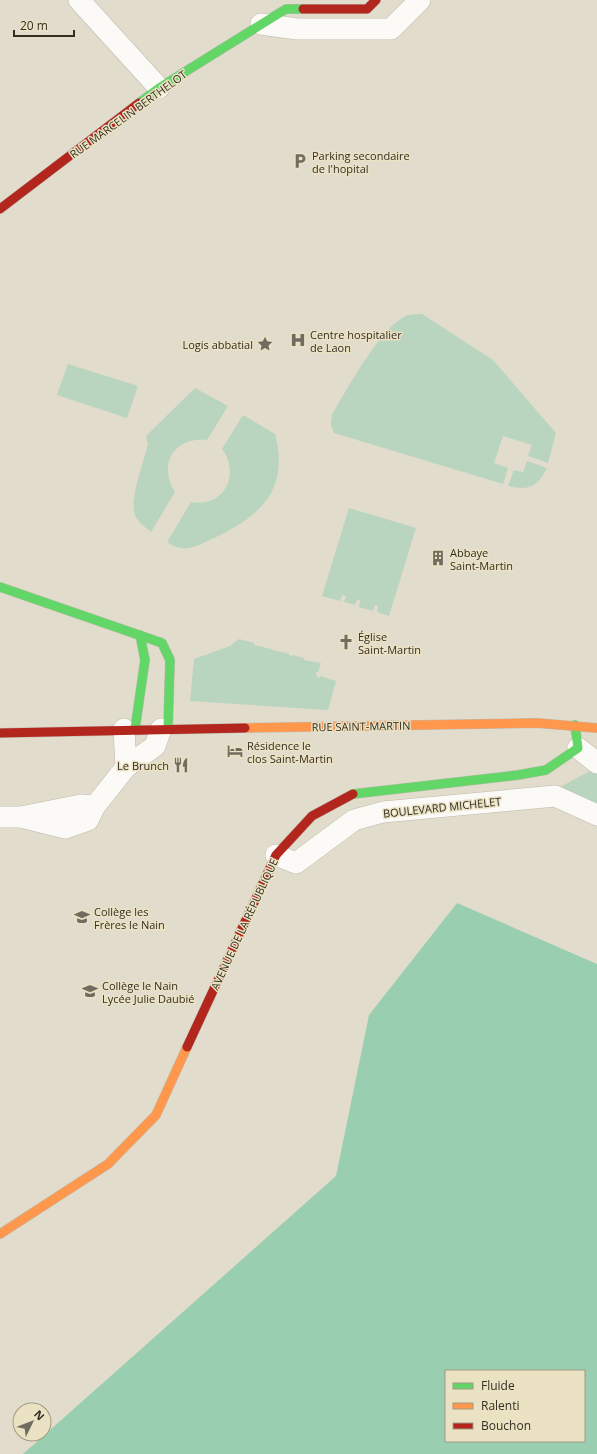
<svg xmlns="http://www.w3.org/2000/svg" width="597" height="1454" font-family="'Open Sans',sans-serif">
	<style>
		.green { fill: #b9d5bf }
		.forest { fill: #99cfb0; fill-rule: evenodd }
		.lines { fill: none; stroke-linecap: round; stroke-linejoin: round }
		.street-casing { stroke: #bebaad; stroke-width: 22 }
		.fast-casing { stroke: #bebaad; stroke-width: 10 }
		.slow-casing { stroke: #bebaad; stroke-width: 10 }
		.jam-casing { stroke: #bebaad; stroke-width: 10 }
		.street { stroke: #fbfaf7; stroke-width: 21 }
		.fast { stroke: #63d668; stroke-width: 9 }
		.slow { stroke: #ff974d; stroke-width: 9 }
		.jam { stroke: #b3261e; stroke-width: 9 }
		.labels { text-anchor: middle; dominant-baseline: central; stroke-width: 3; stroke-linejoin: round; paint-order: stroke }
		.street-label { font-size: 11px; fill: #332f24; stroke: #ebe1c3 }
		.poi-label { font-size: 11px; fill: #332f24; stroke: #ebe1c3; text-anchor: start }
	</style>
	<rect width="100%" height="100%" fill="#e2dccc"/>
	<g class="green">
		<path d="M422 314 493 360 556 433 548 463 528 456 532 445 503 436 494 463 508 468 503 484 334 433 331 425 332 415C346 391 383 322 409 315 413 314 418 314 422 314Z"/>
		<path d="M68 364 138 386 127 418 57 395Z"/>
		<path d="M195 388 228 406 207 440C173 437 158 465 175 492L151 532C144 526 135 520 134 511 131 496 144 460 148 444L146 436Z"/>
		<path d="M243 415 275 434C290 490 260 517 212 539 194 547 185 554 167 542L191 502C224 508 241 475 222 449Z"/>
		<path d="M527 461 547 468C537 487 529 491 508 486L514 470 523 472Z"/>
		<path d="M349 508 416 528 389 616 377 612 378 606 375 605 373 611 359 607 360 600H357L355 605 344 602 346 596 342 595 340 601 322 596Z"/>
		<path d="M239 639 254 643V645L271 649 272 650 287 653 291 656 293 655 304 658V660L321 663 318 672H316L317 677 319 678 320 676 336 681 328 710 190 701 194 659 230 646Z"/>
		<path d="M592 770 597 773V803L563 792 562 786Z"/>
	</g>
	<path class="forest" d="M457 903 597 964V1454H23L336 1176 369 1015ZM446 1371H584V1441H446Z"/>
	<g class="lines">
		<defs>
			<g id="street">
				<path d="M79 0 159 88"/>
				<path d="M261 24 297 29H391L420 0"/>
				<path d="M124 729 126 767"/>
				<path d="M578 748 597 763"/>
				<path d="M0 817H21L81 805 95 806"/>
				<path d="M21 817 65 828 88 820 95 806 126 767 155 746 161 729"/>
				<path d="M276 855 296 863 354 820 383 812 555 796 597 815"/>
			</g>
			<g id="fast">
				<path d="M139 103 159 88 286 9H303"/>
				<path d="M0 587 162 643 170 660 168 729"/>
				<path d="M135 729 145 660 140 635"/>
				<path d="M353 794 518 775 546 770 578 748 575 725"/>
			</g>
			<g id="slow">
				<path d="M245 728 537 723 597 728"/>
				<path d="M0 1234 108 1164 156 1115 187 1047"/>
			</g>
			<g id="jam">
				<path d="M303 9H367L376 0"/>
				<path d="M0 209 139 103"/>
				<path d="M0 733 245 728"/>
				<path d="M187 1047 276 855 312 816 353 794"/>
			</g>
		</defs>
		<use href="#street" class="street-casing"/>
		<use href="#fast" class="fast-casing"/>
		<use href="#slow" class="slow-casing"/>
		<use href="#jam" class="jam-casing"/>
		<use href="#street" class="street"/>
		<use href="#fast" class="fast"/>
		<use href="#slow" class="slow"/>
		<use href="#jam" class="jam"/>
	</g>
	<defs>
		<symbol id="parking-bare" viewBox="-9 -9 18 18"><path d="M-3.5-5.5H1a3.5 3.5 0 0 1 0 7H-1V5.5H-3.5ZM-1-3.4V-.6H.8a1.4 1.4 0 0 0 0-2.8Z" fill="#706c5f" stroke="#ebe1c3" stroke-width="2.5" paint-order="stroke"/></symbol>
		<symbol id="hospital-bare" viewBox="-9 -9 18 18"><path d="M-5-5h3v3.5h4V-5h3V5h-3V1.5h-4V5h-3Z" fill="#706c5f" stroke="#ebe1c3" stroke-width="2.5" paint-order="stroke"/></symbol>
		<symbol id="sight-bare" viewBox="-9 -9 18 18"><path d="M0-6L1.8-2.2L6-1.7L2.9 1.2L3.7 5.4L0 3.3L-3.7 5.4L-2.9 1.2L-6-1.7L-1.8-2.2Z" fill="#706c5f" stroke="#ebe1c3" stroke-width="2.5" paint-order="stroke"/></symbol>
		<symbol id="building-bare" viewBox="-9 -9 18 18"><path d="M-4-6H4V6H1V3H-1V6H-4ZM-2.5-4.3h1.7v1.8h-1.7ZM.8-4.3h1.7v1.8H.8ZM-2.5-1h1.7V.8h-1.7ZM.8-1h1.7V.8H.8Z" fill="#706c5f" stroke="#ebe1c3" stroke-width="2.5" paint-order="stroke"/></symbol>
		<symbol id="church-bare" viewBox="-9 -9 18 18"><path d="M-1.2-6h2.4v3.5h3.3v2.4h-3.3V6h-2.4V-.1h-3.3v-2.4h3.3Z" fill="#706c5f" stroke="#ebe1c3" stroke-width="2.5" paint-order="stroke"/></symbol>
		<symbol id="hotel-bare" viewBox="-9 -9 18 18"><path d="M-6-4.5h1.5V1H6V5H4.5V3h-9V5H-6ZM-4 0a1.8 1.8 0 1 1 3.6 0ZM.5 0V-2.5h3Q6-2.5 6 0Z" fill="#706c5f" stroke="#ebe1c3" stroke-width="2.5" paint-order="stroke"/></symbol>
		<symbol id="restaurant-bare" viewBox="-9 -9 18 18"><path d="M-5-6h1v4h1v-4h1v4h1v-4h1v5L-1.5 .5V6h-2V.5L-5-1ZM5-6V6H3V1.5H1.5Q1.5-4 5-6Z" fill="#706c5f" stroke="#ebe1c3" stroke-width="2.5" paint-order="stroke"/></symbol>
		<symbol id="school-bare" viewBox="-9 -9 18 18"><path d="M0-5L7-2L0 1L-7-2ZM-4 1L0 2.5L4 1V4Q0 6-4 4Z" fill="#706c5f" stroke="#ebe1c3" stroke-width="2.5" paint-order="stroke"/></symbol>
	</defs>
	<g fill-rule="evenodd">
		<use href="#parking-bare" x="289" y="150" width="22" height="22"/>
		<use href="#hospital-bare" x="287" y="329" width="22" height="22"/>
		<use href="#sight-bare" x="254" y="333" width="22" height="22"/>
		<use href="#building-bare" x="427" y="547" width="22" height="22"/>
		<use href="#church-bare" x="335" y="631" width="22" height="22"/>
		<use href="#hotel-bare" x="224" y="740" width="22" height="22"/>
		<use href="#restaurant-bare" x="170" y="754" width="22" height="22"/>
		<use href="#school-bare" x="71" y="906" width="22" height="22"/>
		<use href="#school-bare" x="79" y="980" width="22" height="22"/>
	</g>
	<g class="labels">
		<g class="street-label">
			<text transform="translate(128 114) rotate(-36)">RUE MARCELIN BERTHELOT</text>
			<text transform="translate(361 726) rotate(-1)">RUE SAINT-MARTIN</text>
			<text transform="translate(442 807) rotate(-6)">BOULEVARD MICHELET</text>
			<text transform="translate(244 924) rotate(-65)">AVENUE DE LA RÉPUBLIQUE</text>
		</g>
		<g class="poi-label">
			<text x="312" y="155">Parking secondaire<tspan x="312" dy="13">de l'hopital</tspan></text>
			<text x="310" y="334">Centre hospitalier<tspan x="310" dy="13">de Laon</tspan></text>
			<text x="253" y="344" text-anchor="end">Logis abbatial</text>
			<text x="450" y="552">Abbaye<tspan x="450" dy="13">Saint-Martin</tspan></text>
			<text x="358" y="636">Église<tspan x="358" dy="13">Saint-Martin</tspan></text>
			<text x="247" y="745">Résidence le<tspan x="247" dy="13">clos Saint-Martin</tspan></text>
			<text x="169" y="765" text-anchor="end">Le Brunch</text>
			<text x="94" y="911">Collège les<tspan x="94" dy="13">Frères le Nain</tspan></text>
			<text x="102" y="985">Collège le Nain<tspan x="102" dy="13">Lycée Julie Daubié</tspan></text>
		</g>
	</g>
	<rect x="445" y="1370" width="140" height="72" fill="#ebe1c3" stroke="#a19a83"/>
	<rect x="453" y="1383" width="20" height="6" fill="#63d668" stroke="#a19a83"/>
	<text x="481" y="1390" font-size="12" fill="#332f24">Fluide</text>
	<rect x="453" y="1403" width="20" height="6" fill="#ff974d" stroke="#a19a83"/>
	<text x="481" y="1410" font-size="12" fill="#332f24">Ralenti</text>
	<rect x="453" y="1423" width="20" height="6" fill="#b3261e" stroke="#a19a83"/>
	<text x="481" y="1430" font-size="12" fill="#332f24">Bouchon</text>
	<g transform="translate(32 1422) rotate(47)"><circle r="19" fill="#ebe1c3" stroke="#a19a83"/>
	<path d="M0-3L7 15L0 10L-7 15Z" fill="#706c5f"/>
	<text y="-6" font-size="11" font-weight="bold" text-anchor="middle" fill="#332f24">N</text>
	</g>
	<path d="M14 30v6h60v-6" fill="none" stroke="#332f24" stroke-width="2"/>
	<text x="20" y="30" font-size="12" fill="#332f24" stroke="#ebe1c3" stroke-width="3" paint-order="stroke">20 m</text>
</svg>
